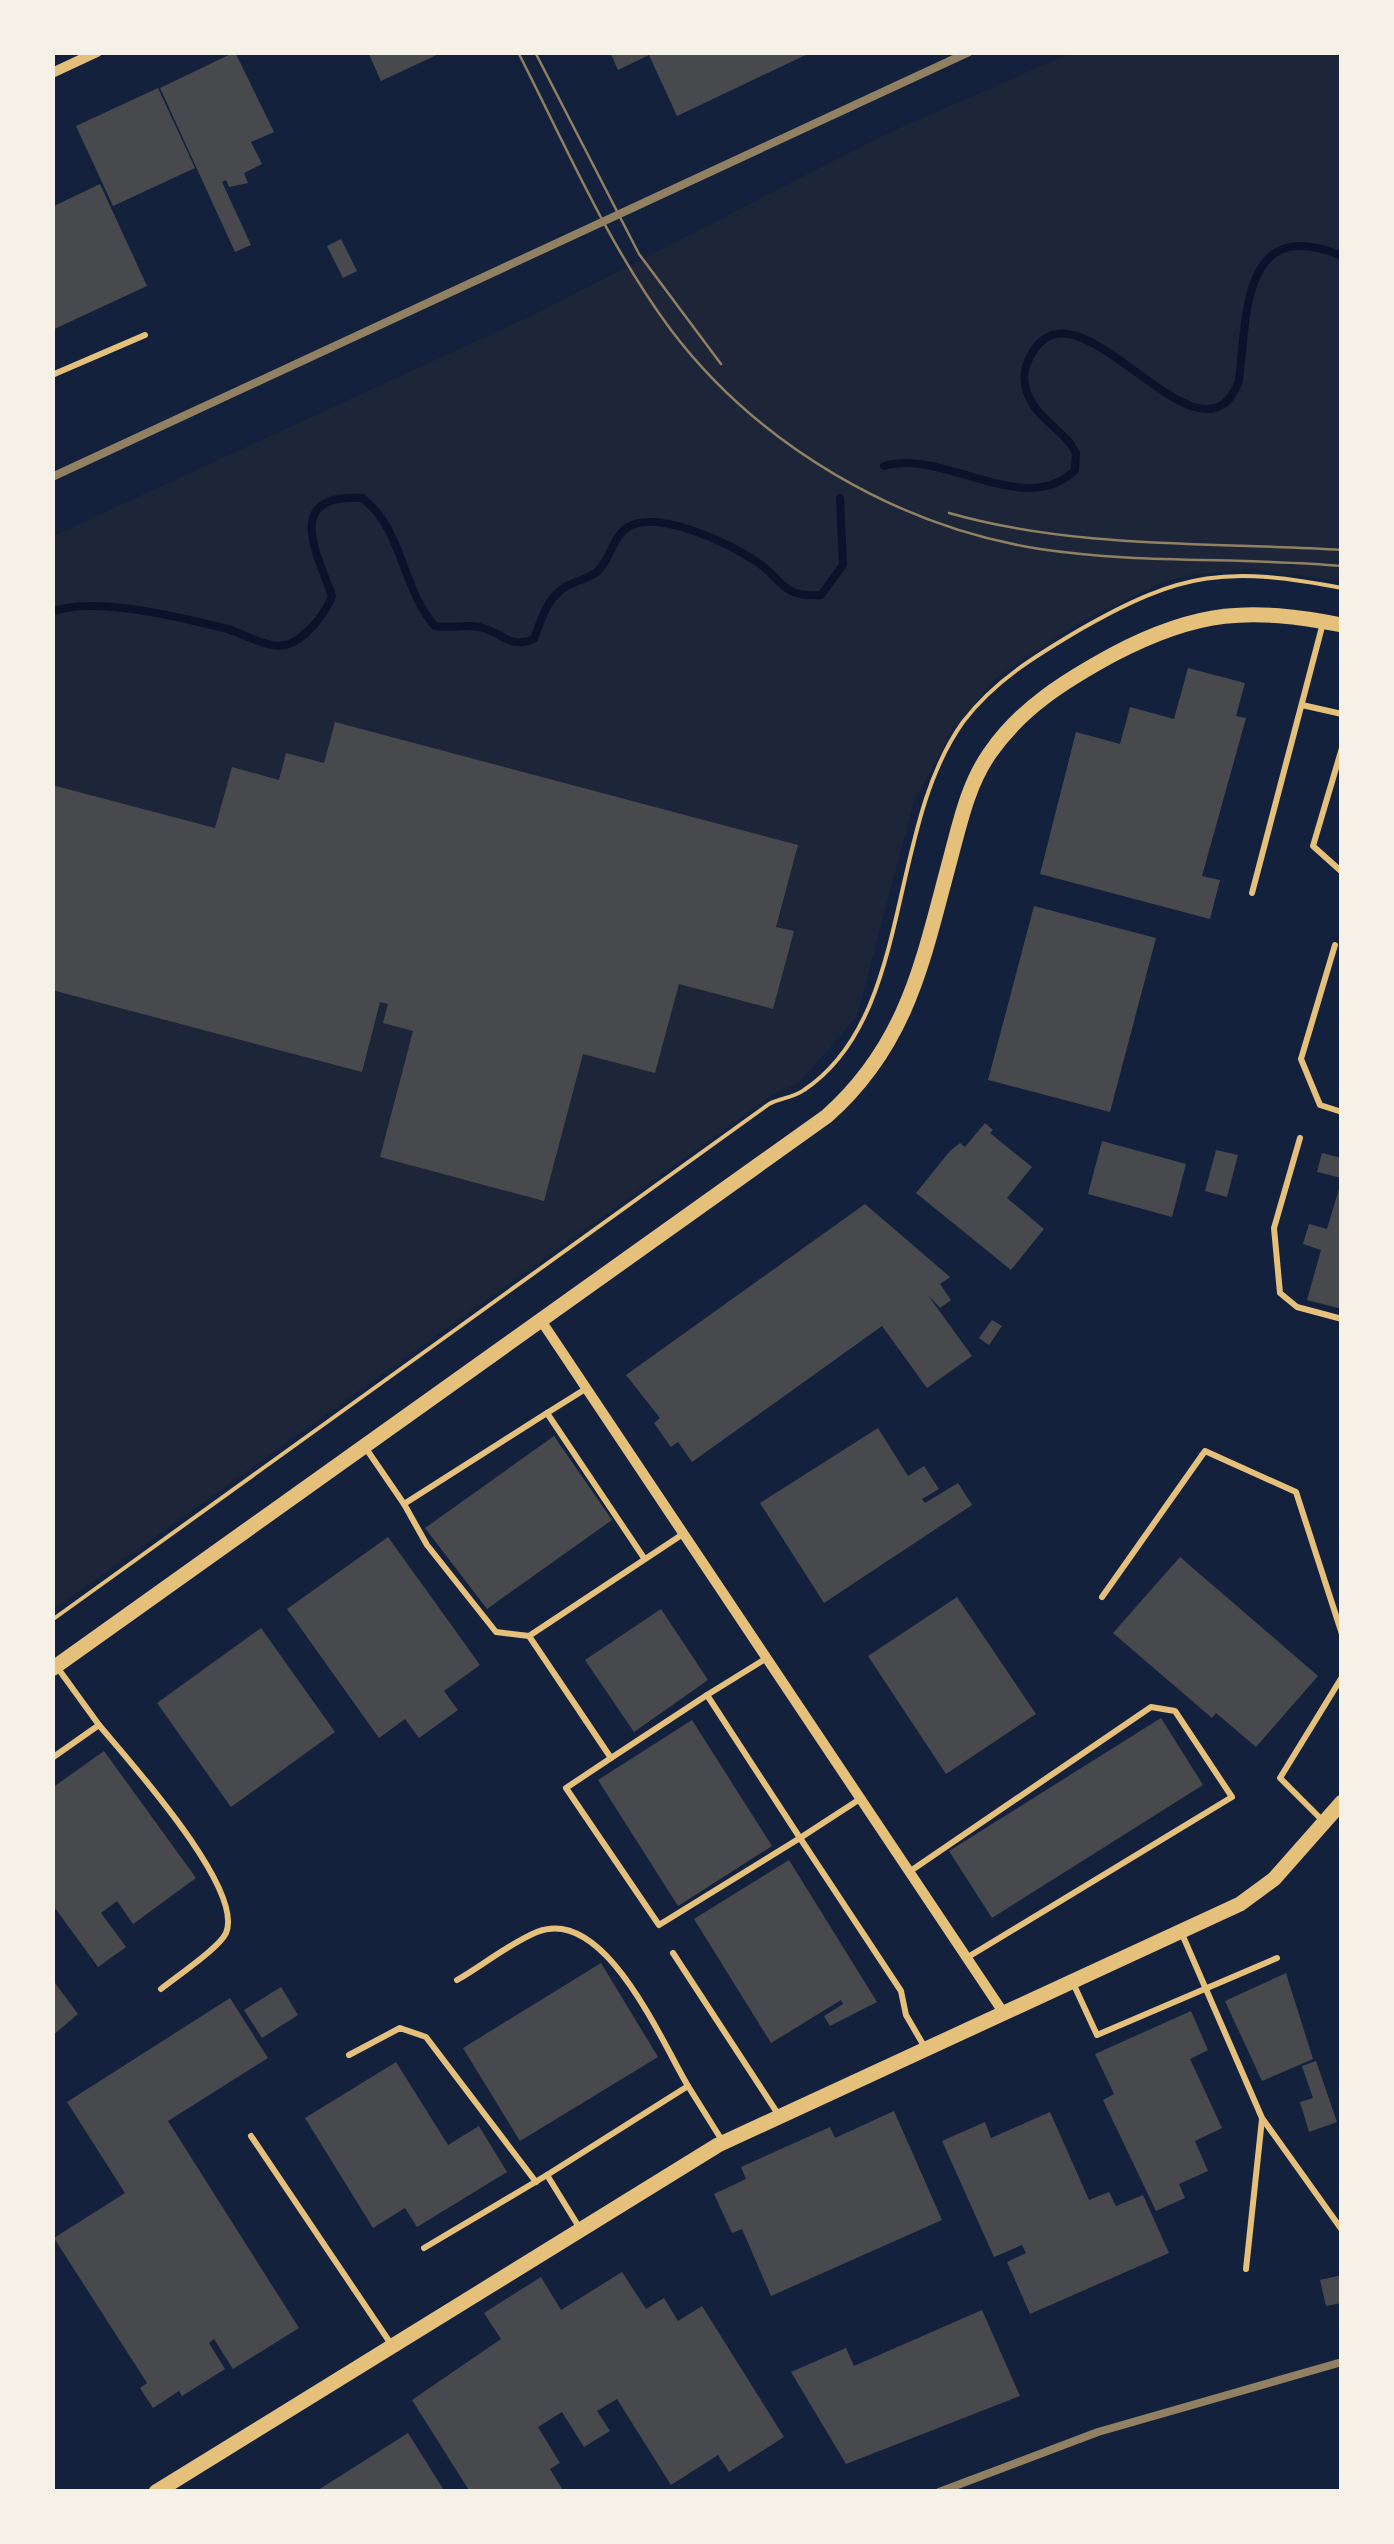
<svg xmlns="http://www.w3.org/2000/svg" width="1394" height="2544" font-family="'Open Sans',sans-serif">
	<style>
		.green { fill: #1d2539 }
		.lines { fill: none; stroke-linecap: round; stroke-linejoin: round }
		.stream { stroke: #0b132b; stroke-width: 8 }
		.building { fill: #48494c }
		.path { stroke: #e5c07b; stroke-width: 4 }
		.service { stroke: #e5c07b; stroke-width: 6 }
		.minor { stroke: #e5c07b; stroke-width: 10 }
		.tertiary { stroke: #e5c07b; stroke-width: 15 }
		.tram { stroke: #918062; stroke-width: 2.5 }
		.rail { stroke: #918062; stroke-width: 8 }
	</style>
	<rect width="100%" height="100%" fill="#14213d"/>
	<path class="green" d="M1071 53H1341V581L1253 569 1195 574 1163 582 1082 621 996 678 953 730 914 801 857 1016 798 1084 777 1092 53 1610V536L533 315 886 134Z"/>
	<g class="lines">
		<g class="stream">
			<path d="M884 466C944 448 1025 520 1075 470L1076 453C1066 432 1041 421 1031 401 1023 387 1022 371 1030 357 1076 264 1200 484 1239 381 1247 317 1241 213 1342 256"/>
			<path d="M52 612C92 595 184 618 227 629 245 634 267 649 286 645 305 640 326 613 332 596 318 555 282 493 362 498 403 528 401 588 435 626 451 629 468 623 483 628 504 634 510 649 534 639 542 617 548 594 571 584 579 580 592 577 598 571 611 558 613 536 628 527 658 509 731 544 757 562 784 580 781 598 821 595L843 565 840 498"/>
		</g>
	</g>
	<g class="building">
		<path d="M235 52 274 132 251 142 262 164 244 173 248 183 229 187 226 180 222 182 251 245 235 252 160 88Z"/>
		<path d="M368 52H443L381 81Z"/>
		<path d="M610 52H812L677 116 649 55 618 70Z"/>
		<path d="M158 88 195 168 113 206 76 126Z"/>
		<path d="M100 184 147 286 52 330V207Z"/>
		<path d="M341 239 357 271 343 278 327 246Z"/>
		<path d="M1188 668 1245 683 1236 716 1246 718 1202 876 1220 880 1210 919 1040 874 1076 732 1120 744 1130 707 1174 719Z"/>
		<path d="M335 722 798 845 776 927 794 931 773 1009 679 984 655 1073 583 1054 544 1201 380 1157 413 1031 383 1023 388 1004 380 1002 362 1072 52 990V785L215 828 232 767 279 780 286 753 324 763Z"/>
		<path d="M1034 906 1156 938 1110 1112 988 1080Z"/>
		<path d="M985 1123 993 1130 990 1133 1032 1167 1007 1198 1044 1229 1011 1270 916 1193 950 1151 960 1143 965 1147Z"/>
		<path d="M1102 1141 1186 1164 1172 1217 1088 1194Z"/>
		<path d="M1216 1150 1238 1155 1227 1197 1205 1191Z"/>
		<path d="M1322 1153 1342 1158V1178L1317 1172Z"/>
		<path d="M1342 1179V1309L1307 1300 1321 1250 1303 1244 1309 1224 1327 1229Z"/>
		<path d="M865 1204 950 1277 940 1284 951 1300 940 1308 927 1294 972 1356 927 1388 882 1326 692 1462 678 1442 671 1447 654 1423 660 1418 626 1375Z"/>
		<path d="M992 1320 1002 1326 989 1345 979 1338Z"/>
		<path d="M878 1428 908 1476 924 1466 939 1489 922 1499 925 1503 958 1483 972 1505 824 1603 760 1503Z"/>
		<path d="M554 1436 612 1520 487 1609 425 1528Z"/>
		<path d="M388 1537 480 1665 444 1691 458 1710 419 1738 405 1719 379 1738 287 1609Z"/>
		<path d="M1180 1557 1318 1676 1256 1747 1216 1713 1212 1718 1113 1633Z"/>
		<path d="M957 1597 1036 1714 946 1774 868 1656Z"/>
		<path d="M661 1609 708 1680 634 1732 585 1660Z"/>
		<path d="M261 1628 335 1732 231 1807 157 1703Z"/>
		<path d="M1161 1718 1203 1785 992 1918 949 1851Z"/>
		<path d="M692 1720 772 1846 678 1906 598 1780Z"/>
		<path d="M104 1751 196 1878 133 1924 117 1901 101 1913 126 1947 98 1967 52 1904V1788Z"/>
		<path d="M789 1860 877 2002 830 2026 824 2016 843 2004 841 2000 771 2043 694 1919Z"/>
		<path d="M601 1963 658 2057 520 2141 463 2048Z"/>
		<path d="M1286 1973 1313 2059 1262 2081 1225 2001Z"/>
		<path d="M52 1979 78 2014 52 2036Z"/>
		<path d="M281 1987 298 2015 262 2038 244 2010Z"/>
		<path d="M230 1998 268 2058 168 2121 299 2328 233 2369 214 2339 209 2343 225 2369 182 2396 179 2391 153 2408 140 2388 147 2383 54 2238 125 2193 67 2102Z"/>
		<path d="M1191 2011 1208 2050 1190 2059 1222 2128 1195 2141 1208 2171 1179 2184 1185 2198 1156 2211 1103 2100 1114 2094 1095 2054Z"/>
		<path d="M1316 2061 1337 2122 1309 2132 1300 2102 1313 2098 1302 2066Z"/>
		<path d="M396 2062 448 2145 479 2126 507 2172 417 2227 405 2208 373 2228 305 2118Z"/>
		<path d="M894 2111 942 2220 771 2296 742 2229 732 2233 714 2194 746 2179 741 2167 830 2127 835 2138Z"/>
		<path d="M1050 2112 1089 2200 1109 2192 1116 2206 1143 2195 1169 2253 1030 2314 1007 2262 1026 2253 1022 2245 994 2257 942 2141 985 2122 991 2138Z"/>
		<path d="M622 2272 646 2309 664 2298 678 2321 702 2306 784 2437 729 2472 718 2455 671 2485 617 2399 597 2411 610 2431 584 2447 562 2412 538 2427 560 2463 550 2469 564 2492H470L412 2400 501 2339 484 2313 541 2277 561 2310Z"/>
		<path d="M1342 2275V2303L1326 2306 1320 2280Z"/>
		<path d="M982 2310 1020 2396 846 2464 791 2372 846 2348 854 2366Z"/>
		<path d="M408 2433 445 2492H315Z"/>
	</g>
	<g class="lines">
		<path class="path" d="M52 1620 769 1104C780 1098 793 1098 804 1090 914 1017 886 829 963 722 995 680 1037 655 1081 629 1182 571 1228 566 1342 588"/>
		<g class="service">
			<path d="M52 144V162"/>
			<path d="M52 375 145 335"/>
			<path d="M1302 705 1342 714"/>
			<path d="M1342 748 1313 846 1342 872"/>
			<path d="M1252 893 1323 623"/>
			<path d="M1335 945 1301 1059 1320 1105 1342 1112"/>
			<path d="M1300 1138 1274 1228 1280 1293 1297 1307 1342 1319"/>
			<path d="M587 1388 547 1413 644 1558"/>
			<path d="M365 1447 404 1504 547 1413"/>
			<path d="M404 1504 427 1545 496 1632 529 1636"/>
			<path d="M683 1534 529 1636 611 1758 707 1695"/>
			<path d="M1102 1597 1205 1451 1296 1492 1342 1634"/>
			<path d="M767 1658 707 1695 800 1838 860 1799"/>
			<path d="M99 1725C129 1761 245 1889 226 1933 219 1948 176 1977 161 1989"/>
			<path d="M52 1758 99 1725 57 1667"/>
			<path d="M611 1758 566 1788 659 1925 800 1838 901 1991 906 2015 924 2046"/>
			<path d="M1323 1821 1280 1778 1342 1677"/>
			<path d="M909 1872 1151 1707 1175 1711 1232 1797 968 1957"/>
			<path d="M1182 1934 1262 2118 1342 2230"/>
			<path d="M673 1953 778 2114"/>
			<path d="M457 1980C483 1965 510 1943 537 1932 605 1905 661 2041 688 2086"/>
			<path d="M1073 1983 1097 2035 1277 1958"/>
			<path d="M349 2055 400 2028 426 2037 536 2182"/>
			<path d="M251 2136 391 2344"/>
			<path d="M579 2227 547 2175 688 2086 723 2142"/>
			<path d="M424 2248 547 2175"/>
			<path d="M1246 2269 1262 2119"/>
		</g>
		<g class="minor">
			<path d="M52 73 97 52"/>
			<path d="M540 1319 1003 2012"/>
		</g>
		<g class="tertiary">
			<path d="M52 1669 827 1116C908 1044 923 960 950 860 960 823 968 784 990 753 1021 708 1066 680 1114 654 1198 610 1249 607 1342 625"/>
			<path d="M156 2492 718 2145 1240 1904 1274 1879 1342 1802"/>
		</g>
		<g class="tram">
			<path d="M518 52C566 146 608 245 671 330 758 445 898 527 1040 549 1139 564 1241 557 1342 566"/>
			<path d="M535 52 639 254 721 364"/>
			<path d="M949 513C1075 549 1212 542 1342 550"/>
		</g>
		<g class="rail">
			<path d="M52 477 969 52"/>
			<path d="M939 2492 1098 2432 1342 2362"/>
		</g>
	</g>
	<rect width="1394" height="2544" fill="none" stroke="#f6f1e7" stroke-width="110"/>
</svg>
